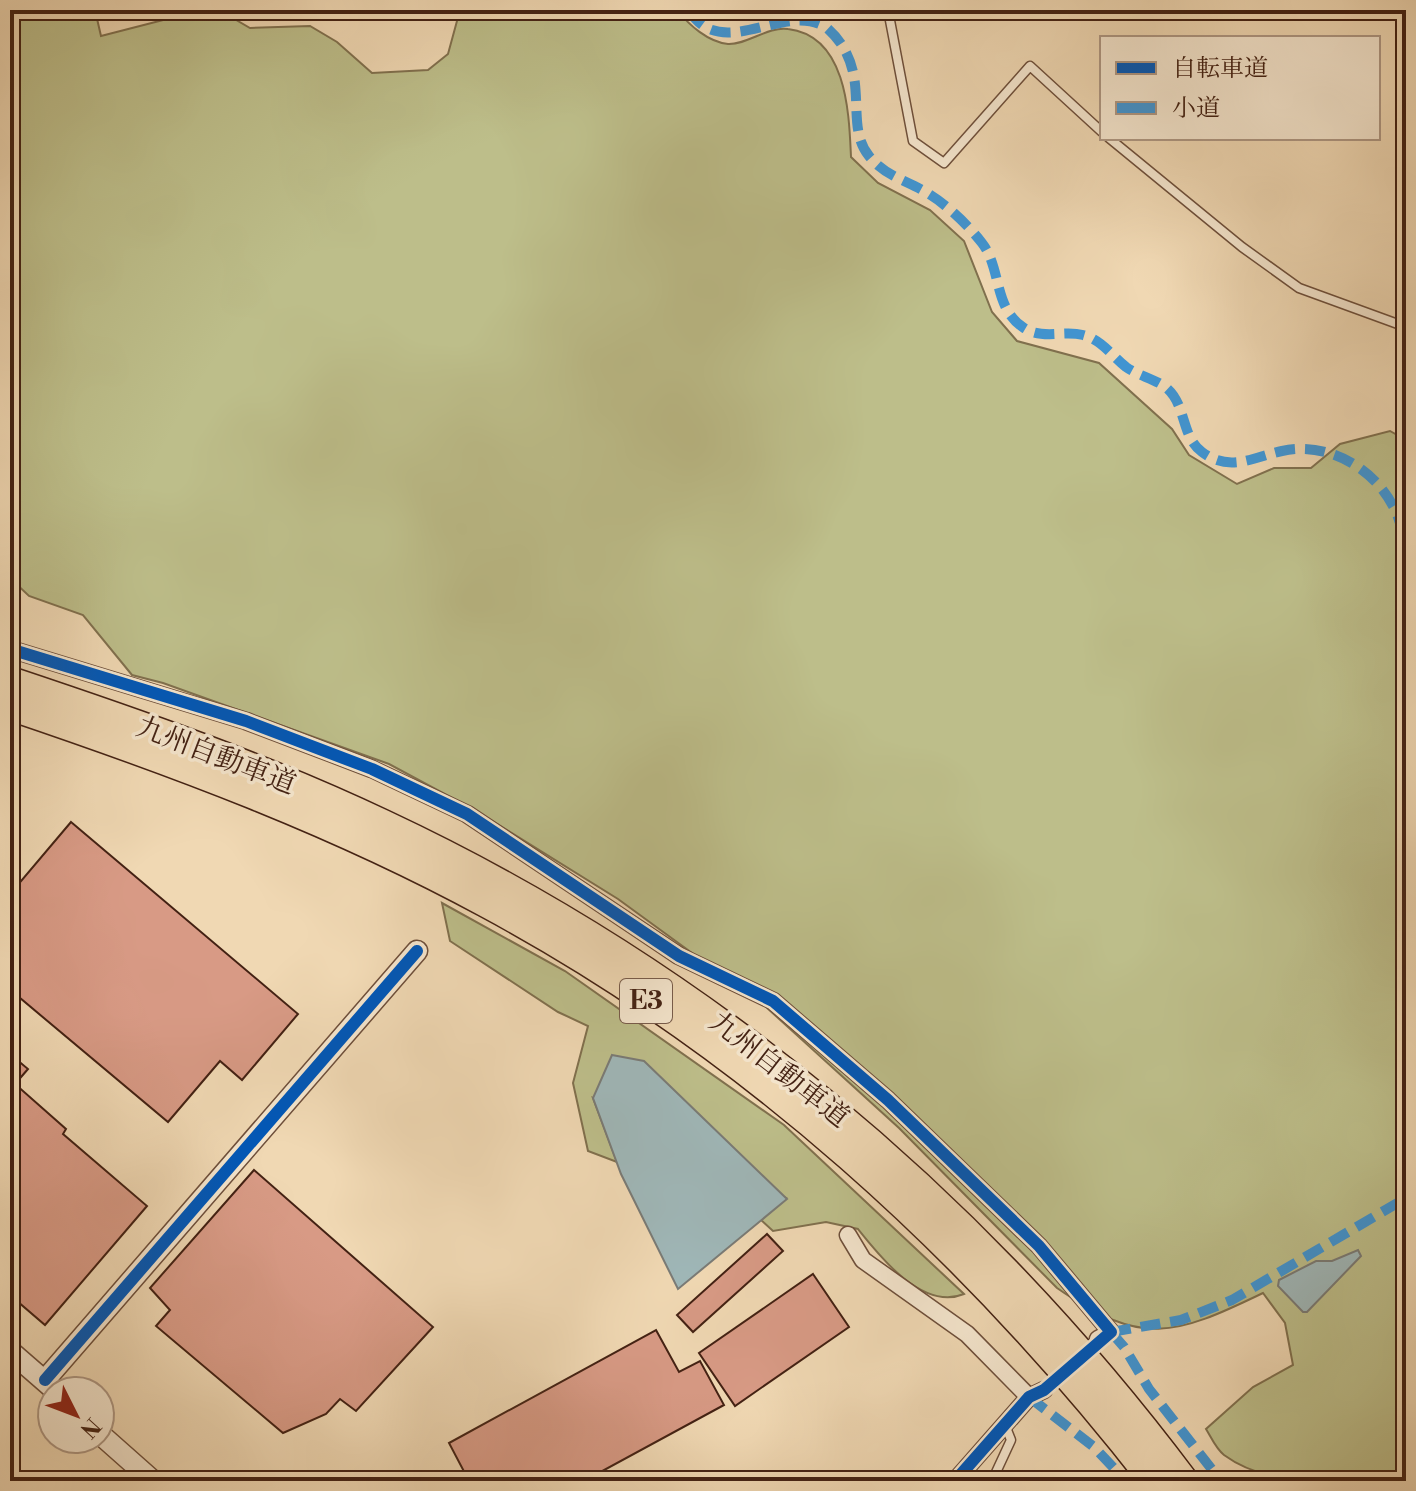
<svg xmlns="http://www.w3.org/2000/svg" width="1416" height="1491" font-family="'Libre Bodoni','Noto Serif JP',serif">
	<style>
		.green { fill: #bdbe8a; stroke: #80704e; stroke-width: 2 }
		.water { fill: #9fb7b8; stroke: #7a7b76; stroke-width: 2 }
		.building { fill: #d89a85; stroke: #432113; stroke-width: 2 }
		.lines { fill: none; stroke-linecap: round; stroke-linejoin: round }
		.service-casing { stroke: #6e4f3b; stroke-width: 11 }
		.minor-casing { stroke: #6e4f3b; stroke-width: 19 }
		.tertiary-casing { stroke: #6e4f3b; stroke-width: 23 }
		.motorway-casing { stroke: #432113; stroke-width: 31 }
		.service { stroke: #f5e6ce; stroke-width: 8 }
		.minor { stroke: #f5e6ce; stroke-width: 16 }
		.tertiary { stroke: #f5e6ce; stroke-width: 20 }
		.motorway { stroke: #f0d8b3; stroke-width: 28 }
		.quiet { stroke: #4095d3; stroke-width: 10; stroke-dasharray: 20 10; stroke-linecap: butt }
		.cycleway-casing { stroke: #f5e6ce; stroke-width: 17 }
		.cycleway { stroke: #0057b8; stroke-width: 12 }
		.labels { text-anchor: middle; dominant-baseline: central; stroke-width: 7; stroke-linejoin: round; paint-order: stroke }
		.shield { fill: #f5e6ce; stroke: #785c4b; stroke-width: 2 }
		.shield-label { font-size: 26px; font-weight: bold; fill: #432113 }
		.street-label { font-size: 28px; fill: #432113; stroke: #f5e6ce }
	</style>
	<rect width="100%" height="100%" fill="#f0d8b3"/>
	<filter id="stains"><feTurbulence type="fractalNoise" baseFrequency=".0025" numOctaves="4"/><feColorMatrix values="0 0 0 0 .2 0 0 0 0 .09 0 0 0 0 .02 0 0 0 .5 -.17"/></filter>
	<radialGradient id="worn" r=".72"><stop offset=".6" stop-color="#630" stop-opacity="0"/><stop offset="1" stop-color="#630" stop-opacity=".3"/></radialGradient>
	<g class="green">
		<path d="M10 10H95L101 36 202 10H219L250 28 310 26 337 42 372 73 428 70 448 54 460 10H677C689 25 708 42 728 44 747 45 768 26 788 29 847 36 849 113 851 157L878 183 930 210 964 241 992 312 1017 341 1099 363 1172 429 1189 455 1237 484 1274 468H1311L1340 444 1390 431 1406 440V1481C1347 1481 1273 1491 1224 1455 1216 1449 1211 1437 1206 1429L1253 1387 1293 1365 1285 1323 1263 1293C1174 1336 1142 1347 1057 1288L899 1128 766 1007 618 899 473 809 389 764 163 683 132 675 83 615 29 596 10 578Z"/>
		<path d="M442 903 565 971 784 1125 964 1294C923 1311 881 1258 858 1229L826 1222 773 1231 761 1220 786 1198 593 1098 617 1162 588 1151 573 1083 588 1026 558 1012 450 941Z"/>
	</g>
	<g class="water">
		<path d="M612 1055 644 1061 787 1199 678 1289 621 1174 593 1098Z"/>
		<path d="M1358 1250 1361 1256 1307 1312H1303L1278 1286 1279 1280 1316 1261H1332Z"/>
	</g>
	<g class="building">
		<path d="M71 822 298 1014 242 1080 220 1061 168 1122 20 998 10 1010V894Z"/>
		<path d="M10 1054 28 1069 15 1084 66 1129 63 1134 147 1206 45 1325 10 1295Z"/>
		<path d="M254 1170 433 1327 356 1411 340 1399 326 1414 283 1433 156 1326 170 1310 150 1288Z"/>
		<path d="M767 1234 783 1251 693 1332 677 1315Z"/>
		<path d="M813 1274 849 1327 735 1406 699 1353Z"/>
		<path d="M656 1330 679 1372 700 1361 724 1405 584 1481H469L449 1443Z"/>
	</g>
	<g class="lines">
		<defs>
			<g id="service">
				<path d="M888 10 913 141 944 163 1030 66 1102 132"/>
				<path d="M1109 138 1242 247 1299 288 1406 327"/>
				<path d="M992 1481 1011 1440 1005 1425"/>
			</g>
			<g id="minor">
				<path d="M10 649 246 721 372 769 467 814 679 956 773 1001 888 1100 1039 1246 1111 1332 1098 1339"/>
				<path d="M848 1235 863 1260 967 1334 1029 1397"/>
				<path d="M955 1481 1029 1397 1044 1390"/>
			</g>
			<g id="tertiary">
				<path d="M10 1351 56 1391"/>
				<path d="M45 1380 417 951"/>
				<path d="M100 1434 153 1481"/>
			</g>
			<g id="motorway">
				<path d="M10 681C136 723 263 767 383 824 701 973 974 1201 1184 1481"/>
				<path d="M10 706C173 761 335 821 486 903 749 1044 972 1247 1154 1481"/>
			</g>
		</defs>
		<use href="#service" class="service-casing"/>
		<use href="#minor" class="minor-casing"/>
		<use href="#tertiary" class="tertiary-casing"/>
		<use href="#motorway" class="motorway-casing"/>
		<use href="#service" class="service"/>
		<use href="#minor" class="minor"/>
		<use href="#tertiary" class="tertiary"/>
		<use href="#motorway" class="motorway"/>
		<g class="quiet">
			<path d="M689 10C721 64 785 0 827 28 875 71 842 123 869 156 886 177 907 180 929 194 947 205 969 226 982 243 1002 269 993 308 1024 328 1043 340 1063 330 1083 335 1102 340 1112 356 1126 367 1137 375 1152 378 1164 386 1187 402 1180 436 1202 452 1230 473 1253 457 1282 451 1326 441 1373 467 1393 506 1399 516 1401 529 1406 540"/>
			<path d="M1111 1332 1181 1320 1232 1300 1406 1198"/>
			<path d="M1111 1332 1124 1347 1149 1389 1221 1481"/>
			<path d="M1029 1397 1094 1447 1126 1481"/>
			<path d="M1394 1481 1406 1474"/>
		</g>
		<defs>
			<g id="cycleway">
				<path d="M10 649 246 721 372 769 467 814 679 956 773 1001 888 1100 1039 1246 1111 1332 1044 1390 1029 1397 955 1481"/>
				<path d="M45 1380 417 951"/>
			</g>
		</defs>
		<use href="#cycleway" class="cycleway-casing"/>
		<use href="#cycleway" class="cycleway"/>
	</g>
	<g class="labels">
		<rect class="shield" x="620" y="979" width="52" height="44" rx="6"/>
		<g class="shield-label">
			<text x="646" y="1001">E3</text>
		</g>
		<g class="street-label">
			<text transform="translate(216 756) rotate(21)">九州自動車道</text>
			<text transform="translate(779 1070) rotate(38)">九州自動車道</text>
		</g>
	</g>
	<rect width="1416" height="1491" fill="none" stroke="#f0d8b3" stroke-width="40"/>
	<rect x="12" y="12" width="1392" height="1467" fill="none" stroke="#432113" stroke-width="4"/>
	<rect x="20" y="20" width="1376" height="1451" fill="none" stroke="#432113" stroke-width="2"/>
	<rect x="1100" y="36" width="280" height="104" fill="#f5e6ce" stroke="#ae9783" stroke-width="2"/>
	<rect x="1116" y="62" width="40" height="12" fill="#0057b8" stroke="#ae9783" stroke-width="2"/>
	<text x="1172" y="76" font-size="24" fill="#432113">自転車道</text>
	<rect x="1116" y="102" width="40" height="12" fill="#4095d3" stroke="#ae9783" stroke-width="2"/>
	<text x="1172" y="116" font-size="24" fill="#432113">小道</text>
	<g transform="translate(76 1415) rotate(132)"><circle r="38" fill="#f5e6ce" stroke="#ae9783" stroke-width="2"/>
	<path d="M0-6L14 30L0 20L-14 30Z" fill="#8f2418"/>
	<text y="-12" font-size="22" font-weight="bold" text-anchor="middle" fill="#432113">N</text>
	</g>
	<rect width="100%" height="100%" filter="url(#stains)"/>
	<rect width="100%" height="100%" fill="url(#worn)"/>
</svg>
